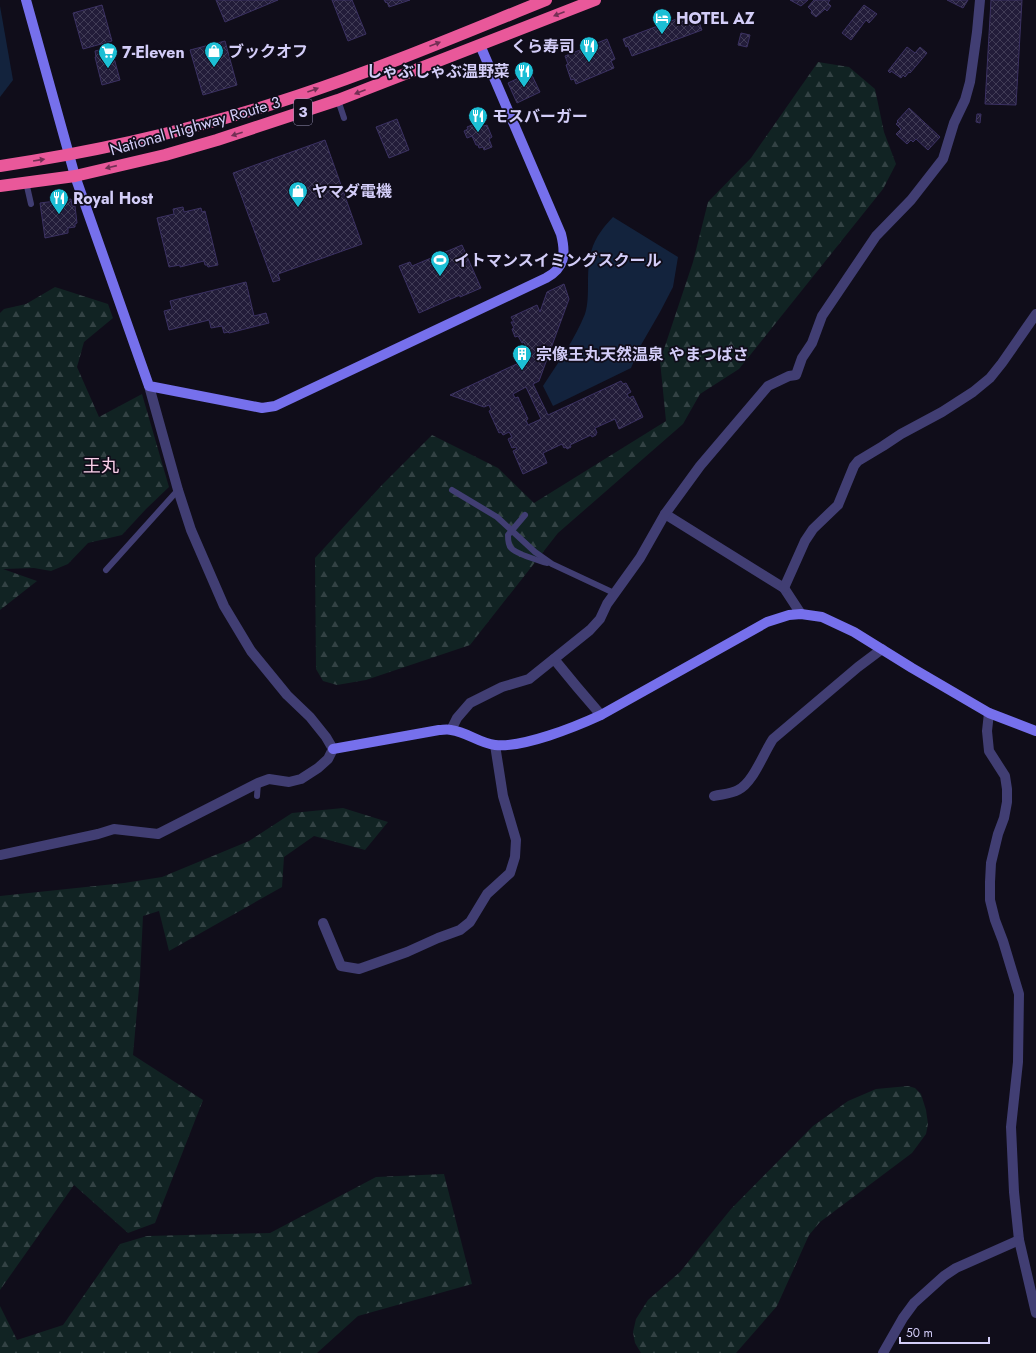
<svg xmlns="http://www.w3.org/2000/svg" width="1036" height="1353" font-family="Jost,'Noto Sans JP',sans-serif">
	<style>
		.forest { fill: url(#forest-firs) }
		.water { fill: #13233d }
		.building { fill: url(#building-cross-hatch); stroke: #3b3162; fill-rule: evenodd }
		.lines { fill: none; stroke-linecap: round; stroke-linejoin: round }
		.lane { stroke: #413e73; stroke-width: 6 }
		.street { stroke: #413e73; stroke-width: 10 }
		.secondary { stroke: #7670ec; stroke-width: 10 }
		.highway { stroke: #e9589a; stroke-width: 12 }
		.oneway { fill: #722f54 }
		.labels { text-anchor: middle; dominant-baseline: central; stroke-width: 3.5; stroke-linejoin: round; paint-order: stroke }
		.shield { fill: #100d1a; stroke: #9893b5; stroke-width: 1 }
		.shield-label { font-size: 15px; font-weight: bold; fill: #d3cdf8 }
		.poi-label { font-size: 16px; font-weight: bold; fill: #d3cdf8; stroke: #100d1a; text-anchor: start }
		.street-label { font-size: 16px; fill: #d3cdf8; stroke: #100d1a }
		.quarter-label { font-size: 18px; fill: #f9cfe8; stroke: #100d1a }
	</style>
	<defs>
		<pattern id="forest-firs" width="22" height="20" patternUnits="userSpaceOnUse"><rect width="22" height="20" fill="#112323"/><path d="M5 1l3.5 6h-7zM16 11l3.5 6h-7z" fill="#334244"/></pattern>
		<pattern id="building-cross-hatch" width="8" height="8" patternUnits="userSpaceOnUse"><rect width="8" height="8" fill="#221c39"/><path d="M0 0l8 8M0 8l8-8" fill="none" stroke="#413c56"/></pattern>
	</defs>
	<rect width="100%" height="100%" fill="#100d1a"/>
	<g class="forest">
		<path d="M818 62 849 67 875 89 884 132 896 164 883 189 739 369 700 394 683 424 558 533 470 645 366 680 337 685 323 681 316 669 315 558 381 486 432 435 498 468 534 503 666 421 660 361 693 262 708 202 751 158Z"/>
		<path d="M55 287 108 304 113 318 84 342 77 367 99 417 142 394 169 487 146 509 122 535 88 543 68 564 51 571 34 568 3 569 37 581 0 610V313L4 309 26 304Z"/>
		<path d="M343 808 388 822 365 850 314 836 284 857 282 887 169 951 159 911 143 916 140 977 133 1055 203 1100 155 1223 128 1233 74 1185 0 1290V896L124 883 162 877 249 841 292 813Z"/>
		<path d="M908 1086 915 1088 921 1094 926 1110 928 1124 926 1134 912 1153 820 1222 809 1235 777 1306 736 1353H641L635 1343 633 1332 636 1319 648 1300 680 1272 731 1209 813 1126 848 1101 876 1089Z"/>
		<path d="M444 1174 472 1284 358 1316 317 1353H0V1306L17 1340 63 1325 120 1244 147 1236 270 1233 376 1177Z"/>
	</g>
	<g class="water">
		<path d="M0 6 13 80 0 97Z"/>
		<path d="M613 217 678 257 673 287 660 312 641 345 631 368 553 406 543 386C558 363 575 339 585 314 588 305 588 293 588 283 588 253 592 239 613 217Z"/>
	</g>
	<g class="building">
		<path d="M216 0H278L225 22Z"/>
		<path d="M332 0H352L366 34 348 41Z"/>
		<path d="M384 0H410L389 7 387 2 386 3Z"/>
		<path d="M790 0H808L801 6Z"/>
		<path d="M814 0H830L828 3 831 6 827 11 825 9 816 17 811 13 812 11 808 7Z"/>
		<path d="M947 0H968L963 8Z"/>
		<path d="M991 0H1022L1016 105 985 104Z"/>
		<path d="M102 5 112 41 83 49 73 13Z"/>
		<path d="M864 5 877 14 869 23 866 20 851 40 842 33Z"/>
		<path d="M695 12 702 30 632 56 628 46 626 47 623 39Z"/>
		<path d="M741 33 750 35 747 47 738 45Z"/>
		<path d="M607 39 615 59 611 61 614 68 576 84 574 79 571 80 566 65 568 64 565 56Z"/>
		<path d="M225 41 237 85 203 95 190 50Z"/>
		<path d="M111 47 120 80 102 85 95 57H96L95 51Z"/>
		<path d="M907 47 915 53 920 47 927 53 910 73 909 72 905 77 903 75 901 78 891 71 890 73 888 71Z"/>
		<path d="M529 69 540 92 517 103 508 83 525 75 523 72Z"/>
		<path d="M909 108 940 137 928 150 916 139 913 142 911 140 907 144 896 134 901 129 896 124 898 122 897 121Z"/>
		<path d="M977 114H981L980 123 976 122Z"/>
		<path d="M397 119 409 150 389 158 376 127Z"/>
		<path d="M482 121 484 126 487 125 492 137 489 139 492 147 484 150 483 147 479 148 478 145H476L472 136 467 138 464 131 468 129 467 127Z"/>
		<path d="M325 140 362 244 278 274 280 280 273 282 233 173Z"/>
		<path d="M71 199 72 206H75L77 223 75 224V227L68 228V233L45 238 40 203Z"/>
		<path d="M183 207 184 212 201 208 202 212 205 211 218 265 208 267 207 265H205L204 261 180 267V265L169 267 157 218 174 214 173 209Z"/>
		<path d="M462 245 481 288 460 297V295L419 313 399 266 410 262 412 266Z"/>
		<path d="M246 282 254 316 266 313 269 323 229 333 228 332 224 333 222 326 211 328 209 320 169 330 164 311 172 309 170 301Z"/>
		<path d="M564 284 569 299 539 381 533 384 548 415 621 381 623 384 626 383 631 392 627 394 629 398 633 396 643 417 619 429 615 419 595 428 597 433H596V435L592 437 591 435 570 445 571 447 567 449 566 447 564 448 562 444 543 453 547 463 523 474 513 451 517 449 516 447 512 448 508 439 512 437 509 432 503 435 501 432 499 433 489 411 491 410 489 405 484 407 450 395 523 361 527 349 524 342 522 343 518 336 515 337 512 329 514 328 511 322H514L511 317 537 305 540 312 547 292ZM526 387 541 419 528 425 526 420 528 419 518 397 515 398 513 394Z"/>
	</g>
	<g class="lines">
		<g class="lane">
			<path d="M338 100 344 118"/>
			<path d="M26 182 31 204"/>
			<path d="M452 490 497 517 535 552 552 564 614 593"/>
			<path d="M525 515 508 535C508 539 508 545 511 548 518 555 537 560 547 563"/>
			<path d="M106 570 178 490"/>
			<path d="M257 796 258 783"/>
		</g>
		<g class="street">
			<path d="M665 514 784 588 801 614"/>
			<path d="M784 588 805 541 813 529 838 505 854 466 858 461 883 446 901 434 942 412 973 392 990 378 1002 363 1036 314"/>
			<path d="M554 659 577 687 601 715"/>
			<path d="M989 713 987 731 989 751 1005 776 1007 789V802L1004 818 998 834 991 863 990 882V900L995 920 1003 941 1019 994 1018 1062 1011 1127 1014 1192 1019 1240 1036 1313"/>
			<path d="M451 730 457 718 470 703 502 687 529 679 590 630 600 619 607 604 640 558 665 514 700 466 768 386 789 376 796 375 802 358 812 343 822 316 876 236 911 200 943 159 954 123 965 100 970 82 977 32 980 0"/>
			<path d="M714 796C722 794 731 794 738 790 753 783 763 754 773 739L858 667 882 649"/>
			<path d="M0 855 98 834 114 829 158 834 258 783 269 779 289 782 301 779 318 768 328 759 333 749 326 737 310 717 287 695 251 651 224 606 191 530 178 490 149 386"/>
			<path d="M323 923 341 966 359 969 407 952 438 938 460 930 470 922 487 894 510 873 515 857 516 840 503 796 495 745"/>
			<path d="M883 1353 903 1318 914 1303 944 1276 956 1268 1019 1240"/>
		</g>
		<g class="secondary">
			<path d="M26 0 75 176 149 386 262 408 275 406 546 278C565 268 566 254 561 234L480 45"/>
			<path d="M333 749 439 730C443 730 447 729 451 730 467 732 479 743 495 745 523 748 575 727 601 715L767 622 789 615 801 614 822 617 854 632 912 668 989 713 1036 731"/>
		</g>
		<g class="highway">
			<path d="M0 166C101 151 201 128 297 96 382 68 464 33 546 0"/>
			<path d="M0 186 75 176 165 155 217 140 338 100 595 0"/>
		</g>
	</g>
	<defs><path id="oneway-solid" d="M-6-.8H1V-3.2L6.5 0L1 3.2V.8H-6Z"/></defs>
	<g class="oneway">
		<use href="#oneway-solid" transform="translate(559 14) rotate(159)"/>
		<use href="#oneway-solid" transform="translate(435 44) rotate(-21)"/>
		<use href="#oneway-solid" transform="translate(313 90) rotate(-20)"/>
		<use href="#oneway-solid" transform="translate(360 92) rotate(159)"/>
		<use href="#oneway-solid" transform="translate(237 134) rotate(162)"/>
		<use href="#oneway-solid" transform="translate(39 160) rotate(-9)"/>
		<use href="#oneway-solid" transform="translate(111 167) rotate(167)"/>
	</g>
	<defs>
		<symbol id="hotel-pin" viewBox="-11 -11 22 30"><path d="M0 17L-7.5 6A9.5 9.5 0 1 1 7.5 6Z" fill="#1cbfd5" stroke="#100d1a"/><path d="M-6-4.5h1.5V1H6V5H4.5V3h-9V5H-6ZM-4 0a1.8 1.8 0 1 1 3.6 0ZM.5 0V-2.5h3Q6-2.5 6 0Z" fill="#fff"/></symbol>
		<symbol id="restaurant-pin" viewBox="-11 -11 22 30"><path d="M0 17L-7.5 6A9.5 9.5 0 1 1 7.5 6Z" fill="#1cbfd5" stroke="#100d1a"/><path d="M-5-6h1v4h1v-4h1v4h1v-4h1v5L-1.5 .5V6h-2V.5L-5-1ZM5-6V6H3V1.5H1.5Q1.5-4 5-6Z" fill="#fff"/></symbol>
		<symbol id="shop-pin" viewBox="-11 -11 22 30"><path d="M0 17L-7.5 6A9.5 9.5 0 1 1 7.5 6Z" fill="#1cbfd5" stroke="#100d1a"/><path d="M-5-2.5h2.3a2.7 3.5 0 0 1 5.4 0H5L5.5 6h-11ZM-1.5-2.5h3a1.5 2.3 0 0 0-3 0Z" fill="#fff"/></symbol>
		<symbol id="supermarket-pin" viewBox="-11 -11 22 30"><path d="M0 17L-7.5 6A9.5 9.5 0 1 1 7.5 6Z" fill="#1cbfd5" stroke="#100d1a"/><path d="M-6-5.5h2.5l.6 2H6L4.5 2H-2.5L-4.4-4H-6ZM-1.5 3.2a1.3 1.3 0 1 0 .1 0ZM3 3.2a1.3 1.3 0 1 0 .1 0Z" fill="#fff"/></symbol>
		<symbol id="stadium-pin" viewBox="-11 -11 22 30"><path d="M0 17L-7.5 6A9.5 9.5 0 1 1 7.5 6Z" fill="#1cbfd5" stroke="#100d1a"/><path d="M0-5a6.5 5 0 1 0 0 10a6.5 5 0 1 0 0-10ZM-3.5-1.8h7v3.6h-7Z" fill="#fff"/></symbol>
		<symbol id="building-pin" viewBox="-11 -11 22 30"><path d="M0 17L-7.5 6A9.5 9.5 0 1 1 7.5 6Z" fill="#1cbfd5" stroke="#100d1a"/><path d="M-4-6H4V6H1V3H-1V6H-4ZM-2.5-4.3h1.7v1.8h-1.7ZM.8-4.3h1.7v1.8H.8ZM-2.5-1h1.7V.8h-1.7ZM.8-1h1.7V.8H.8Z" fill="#fff"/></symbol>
	</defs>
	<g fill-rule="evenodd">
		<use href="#hotel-pin" x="651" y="7" width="22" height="30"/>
		<use href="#restaurant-pin" x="578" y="35" width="22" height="30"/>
		<use href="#shop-pin" x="203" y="40" width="22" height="30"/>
		<use href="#supermarket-pin" x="97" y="41" width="22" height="30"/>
		<use href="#restaurant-pin" x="513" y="60" width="22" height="30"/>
		<use href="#restaurant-pin" x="467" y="105" width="22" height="30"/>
		<use href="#shop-pin" x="287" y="180" width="22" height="30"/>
		<use href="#restaurant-pin" x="48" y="187" width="22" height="30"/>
		<use href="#stadium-pin" x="429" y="249" width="22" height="30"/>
		<use href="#building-pin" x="511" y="343" width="22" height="30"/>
	</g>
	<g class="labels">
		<rect class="shield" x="294" y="99" width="18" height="26" rx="3"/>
		<g class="shield-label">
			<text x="303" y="112">3</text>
		</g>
		<g class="poi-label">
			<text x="676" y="18">HOTEL AZ</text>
			<text x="575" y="46" text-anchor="end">くら寿司</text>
			<text x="228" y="51">ブックオフ</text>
			<text x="122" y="52">7-Eleven</text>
			<text x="510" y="71" text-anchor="end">しゃぶしゃぶ温野菜</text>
			<text x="492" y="116">モスバーガー</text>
			<text x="312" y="191">ヤマダ電機</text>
			<text x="73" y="198">Royal Host</text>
			<text x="454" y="260">イトマンスイミングスクール</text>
			<text x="536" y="354">宗像王丸天然温泉 やまつばさ</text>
		</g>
		<g class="street-label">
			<text transform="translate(195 126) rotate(-16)">National Highway Route 3</text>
		</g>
		<g class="quarter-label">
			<text x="101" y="466">王丸</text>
		</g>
	</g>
	<path d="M900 1337v6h89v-6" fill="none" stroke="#d3cdf8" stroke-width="2"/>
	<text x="906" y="1337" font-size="12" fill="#d3cdf8" stroke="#100d1a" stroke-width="3" paint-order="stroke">50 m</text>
</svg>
